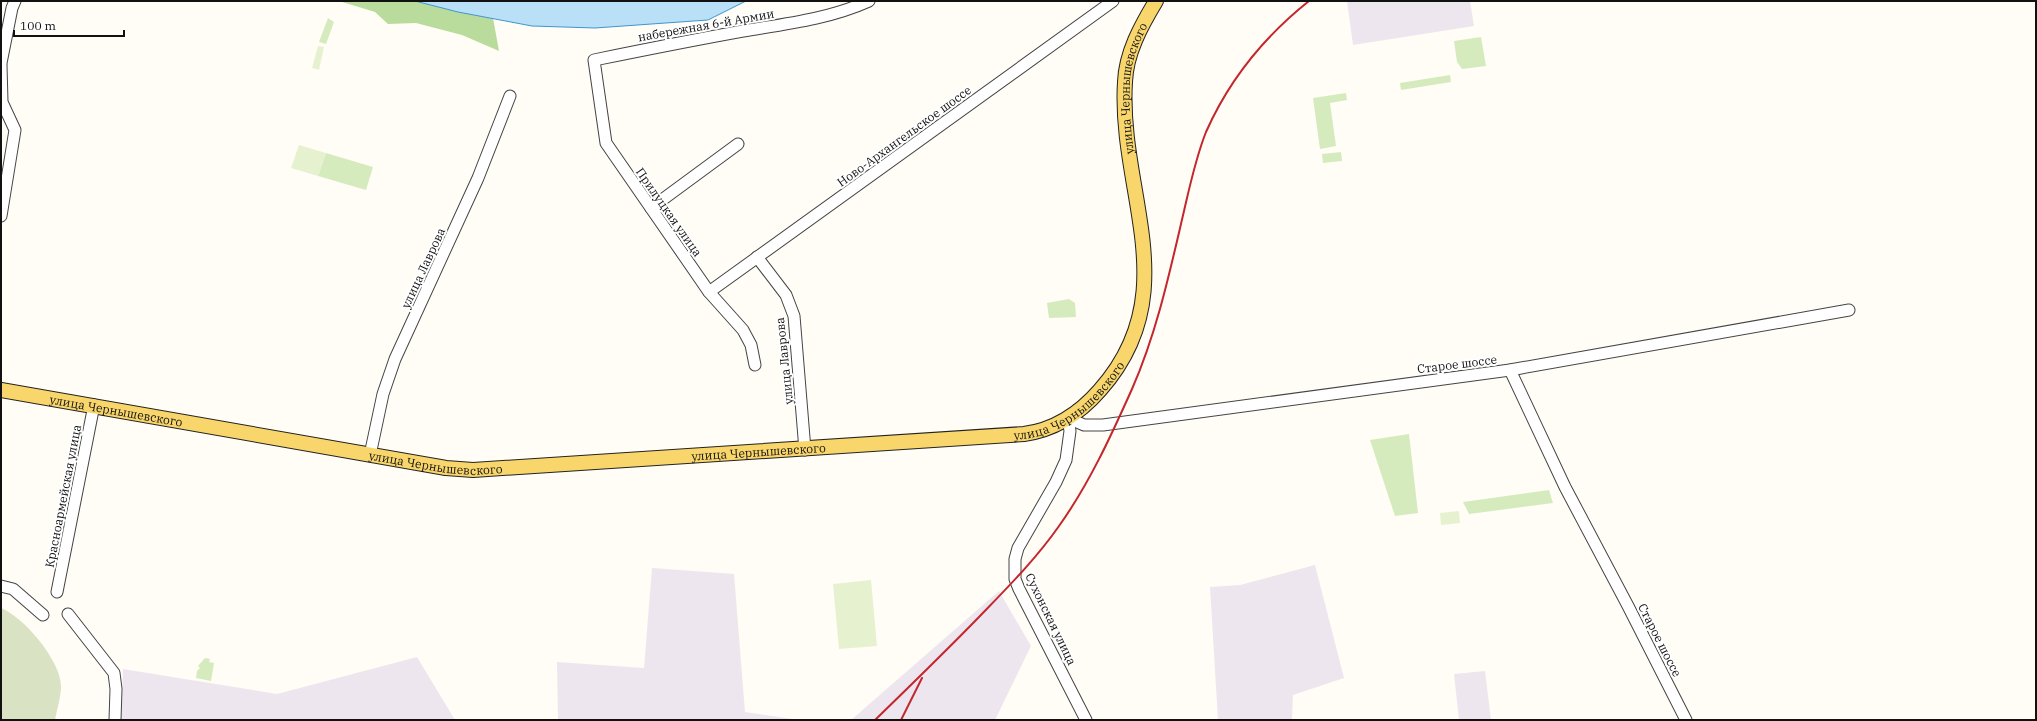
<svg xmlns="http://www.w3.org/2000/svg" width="2037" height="721" font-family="'IBM Plex Serif',serif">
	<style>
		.industrial { fill: #eee6ef }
		.green { fill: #d5ebbd }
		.forest { fill: #b9dc9c }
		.cemetery { fill: #d9e3c4 }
		.pitch { fill: #e6f2cf }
		.water { fill: #b9e0f7; stroke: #3f96cf }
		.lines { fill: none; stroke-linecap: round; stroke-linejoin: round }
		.minor-casing { stroke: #444; stroke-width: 13 }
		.major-casing { stroke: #222; stroke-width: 16 }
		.minor { stroke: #fff; stroke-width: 11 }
		.major { stroke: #f9d66b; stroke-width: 14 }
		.rail { stroke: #c4262e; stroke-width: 2 }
		.labels { text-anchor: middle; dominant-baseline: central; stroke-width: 4; stroke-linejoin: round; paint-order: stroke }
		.street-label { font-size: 12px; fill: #111; stroke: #fff }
	</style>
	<rect width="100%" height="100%" fill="#fffdf5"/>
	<g class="industrial">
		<path d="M1347 1H1470L1474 26 1353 45Z"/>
		<path d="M1315 565 1344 678 1293 695 1292 720H1218L1210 587 1240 585Z"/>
		<path d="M652 568 734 574 745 712 799 720H558L557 662 644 668Z"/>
		<path d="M999 591 1031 646 995 720H851Z"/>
		<path d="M417 657 455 720H121L123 669 277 694Z"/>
		<path d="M1485 671 1491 720H1459L1454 674Z"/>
	</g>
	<g class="green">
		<path d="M328 18 334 22 326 44 319 42Z"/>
		<path d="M1481 37 1486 66 1462 69 1457 62 1454 41Z"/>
		<path d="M1450 75 1451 82 1401 90 1400 83Z"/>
		<path d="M1346 93 1347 100 1330 103 1336 146 1320 149 1313 98Z"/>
		<path d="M1341 152 1342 161 1323 163 1322 154Z"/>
		<path d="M326 153 373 167 366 190 318 176Z"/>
		<path d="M1069 299 1075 303 1076 317 1049 318 1047 303Z"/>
		<path d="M1409 434 1418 513 1395 516 1370 440Z"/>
		<path d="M1549 490 1553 503 1469 514 1463 502Z"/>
		<path d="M205 658 210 659 209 662 214 663 211 681 196 678 197 671 200 668 198 666Z"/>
	</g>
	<path class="forest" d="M339 1H415L493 18 499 51 462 35 416 23 388 24 375 12Z"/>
	<path class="cemetery" d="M1 608C24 617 61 661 61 686 61 697 57 709 55 720H1Z"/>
	<g class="pitch">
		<path d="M318 46 324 47 319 70 312 68Z"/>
		<path d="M299 145 326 153 318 176 291 168Z"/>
		<path d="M1459 511 1460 523 1441 525 1440 513Z"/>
		<path d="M871 580 877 646 839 649 833 584Z"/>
	</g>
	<path class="water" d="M415 1H746L708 20 595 28 532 26 458 12Z"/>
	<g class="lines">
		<defs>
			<g id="minor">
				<path d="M1 63 12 8 15 1"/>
				<path d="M1 65 2 102 15 130 1 216"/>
				<path d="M651 208 738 144"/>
				<path d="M757 257 786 295 794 316 805 450"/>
				<path d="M709 292 1113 1"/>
				<path d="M755 365 751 345 743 330 709 292 606 143 594 60C643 50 693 40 743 31 785 24 829 19 869 1"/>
				<path d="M1510 370 1565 487 1628 606 1686 720"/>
				<path d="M1068 418 1084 425H1103L1510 370 1849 310"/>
				<path d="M1068 418 1070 431 1066 460 1056 482 1018 548 1015 559V579L1019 589 1086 720"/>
				<path d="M370 455 383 394 395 359 478 178 510 96"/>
				<path d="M1 586 13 589 43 615"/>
				<path d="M57 592 94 405"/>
				<path d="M68 614 114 673 116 689 115 720"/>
			</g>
			<g id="major">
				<path id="s1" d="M1 390 446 468 473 470 1024 434C1054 430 1080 413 1100 390 1187 292 1118 192 1125 82 1126 53 1141 26 1156 1"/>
			</g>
		</defs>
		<use href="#minor" class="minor-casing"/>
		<use href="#major" class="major-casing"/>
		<use href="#minor" class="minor"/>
		<use href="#major" class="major"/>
		<g class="rail">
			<path d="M875 720C910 686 945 652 979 617 1007 588 1036 559 1059 526 1089 484 1111 436 1132 389 1157 332 1170 271 1184 211 1190 185 1196 157 1206 132 1229 80 1265 36 1309 1"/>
			<path d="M901 720 922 678"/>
		</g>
	</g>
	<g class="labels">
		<g class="street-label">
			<text transform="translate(706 25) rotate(-10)">набережная 6-й Армии</text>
			<text stroke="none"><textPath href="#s1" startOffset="1436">улица Чернышевского</textPath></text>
			<text transform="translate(904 136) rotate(-36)">Ново-Архангельское шоссе</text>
			<text transform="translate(669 212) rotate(55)">Прилуцкая улица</text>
			<text transform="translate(423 268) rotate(-65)">улица Лаврова</text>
			<text transform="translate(784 361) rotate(-96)">улица Лаврова</text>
			<text transform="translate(1457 364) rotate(-7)">Старое шоссе</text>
			<text stroke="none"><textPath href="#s1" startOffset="1088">улица Чернышевского</textPath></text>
			<text stroke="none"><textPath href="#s1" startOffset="117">улица Чернышевского</textPath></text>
			<text stroke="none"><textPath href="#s1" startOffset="765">улица Чернышевского</textPath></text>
			<text stroke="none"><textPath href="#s1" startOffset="441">улица Чернышевского</textPath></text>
			<text transform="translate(63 496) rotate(-79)">Красноармейская улица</text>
			<text transform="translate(1051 619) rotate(64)">Сухонская улица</text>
			<text transform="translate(1660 640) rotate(63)">Старое шоссе</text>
		</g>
	</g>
	<rect width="2037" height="721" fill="none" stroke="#111111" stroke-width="4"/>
	<path d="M14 30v6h110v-6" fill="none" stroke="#111111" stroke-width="2"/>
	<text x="20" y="30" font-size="12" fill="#111111" stroke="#ffffff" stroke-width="3" paint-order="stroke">100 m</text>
</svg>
